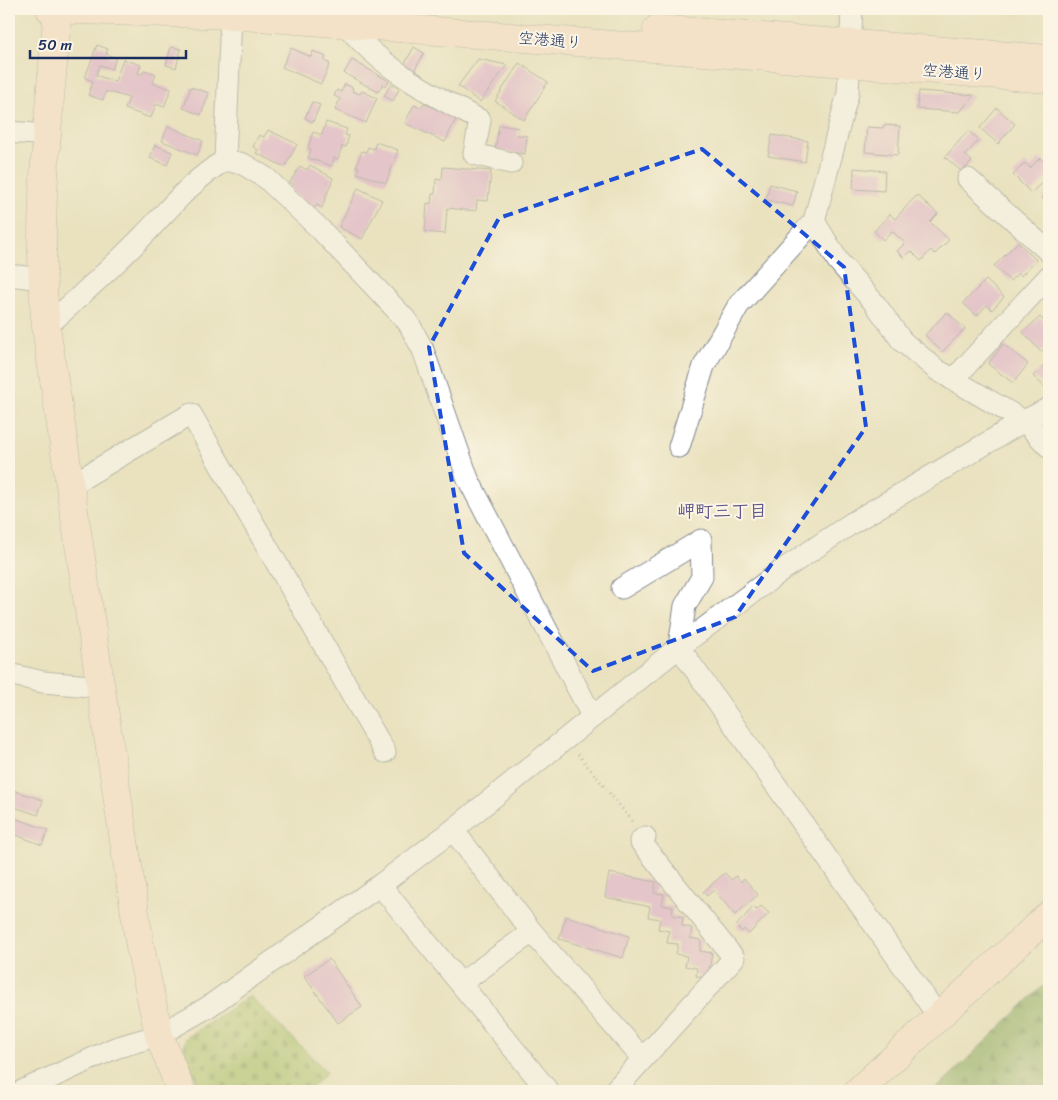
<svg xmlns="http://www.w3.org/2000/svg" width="1058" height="1100" font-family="Sriracha,'Klee One',sans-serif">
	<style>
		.forest { fill: url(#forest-firs); stroke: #4f6a5c }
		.cemetery { fill: url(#cemetery-stones); stroke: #607762 }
		.building { fill: #dea2d5 }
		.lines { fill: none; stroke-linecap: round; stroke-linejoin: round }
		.street-casing { stroke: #82888e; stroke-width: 23 }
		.secondary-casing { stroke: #82888e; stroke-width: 29 }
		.path { stroke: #82888e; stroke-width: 3; stroke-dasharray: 1 4; stroke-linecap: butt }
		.street { stroke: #fff; stroke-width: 21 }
		.secondary { stroke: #fee3d2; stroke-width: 28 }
		.marked { fill: none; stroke: #1d4ed8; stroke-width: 4; stroke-dasharray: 10 6; stroke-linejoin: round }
		.labels { text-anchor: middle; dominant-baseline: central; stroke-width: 4; stroke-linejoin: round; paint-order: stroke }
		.street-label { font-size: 16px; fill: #1b2f5e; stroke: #fcf5e5 }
		.neighbourhood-label { font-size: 18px; font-weight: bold; fill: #5f5788; stroke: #fcf5e5 }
	</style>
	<defs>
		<pattern id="forest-firs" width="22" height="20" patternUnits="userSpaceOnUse" patternTransform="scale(1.25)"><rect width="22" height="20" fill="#83a65a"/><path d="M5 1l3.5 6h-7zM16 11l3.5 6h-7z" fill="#6a884e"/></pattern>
		<pattern id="cemetery-stones" width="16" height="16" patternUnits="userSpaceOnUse" patternTransform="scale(1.25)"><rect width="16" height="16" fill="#a4bf65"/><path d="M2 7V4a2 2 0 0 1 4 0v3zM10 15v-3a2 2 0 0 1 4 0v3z" fill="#859c56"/></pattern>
	</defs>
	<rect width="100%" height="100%" fill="#fcf5e5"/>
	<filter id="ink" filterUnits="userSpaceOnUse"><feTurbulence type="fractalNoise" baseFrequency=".02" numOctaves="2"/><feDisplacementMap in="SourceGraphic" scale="10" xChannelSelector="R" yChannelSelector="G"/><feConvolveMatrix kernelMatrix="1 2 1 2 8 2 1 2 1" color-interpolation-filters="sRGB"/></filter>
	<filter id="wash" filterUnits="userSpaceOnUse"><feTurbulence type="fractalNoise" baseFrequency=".0096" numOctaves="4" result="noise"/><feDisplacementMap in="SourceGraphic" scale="20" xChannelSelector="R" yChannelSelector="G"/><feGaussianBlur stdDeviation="1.12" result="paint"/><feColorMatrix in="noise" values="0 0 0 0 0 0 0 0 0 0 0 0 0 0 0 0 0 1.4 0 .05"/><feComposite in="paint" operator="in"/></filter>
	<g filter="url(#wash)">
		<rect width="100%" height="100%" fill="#eae2bf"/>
		<path class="forest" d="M1049 980V1091H934Z"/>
		<path class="cemetery" d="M250 996 327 1072 308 1091H200L184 1048 186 1038Z"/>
		<g id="blocks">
			<g class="building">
				<path d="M97 45 108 49 106 54 116 58 112 69 100 65 96 75 115 82 123 59 141 65 138 73 142 74 144 70 156 74 153 83 171 89 164 107 156 104 151 118 125 109 129 98 106 91 103 100 88 95 93 81 85 78Z"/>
				<path d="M171 47 181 49 176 68 166 65Z"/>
				<path d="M414 47 424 53 414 71 404 65Z"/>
				<path d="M291 48 311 57 313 51 326 57 324 61 330 64 321 84 282 67Z"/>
				<path d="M478 59 507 65 480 102 458 86Z"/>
				<path d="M352 60 389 81 386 86 383 84 378 92 344 73Z"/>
				<path d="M519 63 548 82 524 120 495 101Z"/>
				<path d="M345 84 353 88 352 91 360 94 362 91 377 98 366 123 335 110 340 99 334 96 337 90 341 92Z"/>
				<path d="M391 84 399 89 393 101 384 96Z"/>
				<path d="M191 87 209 93 201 115 183 108Z"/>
				<path d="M919 91 974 95 960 112 917 109Z"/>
				<path d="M312 102 320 105 313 122 305 118Z"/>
				<path d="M424 103 456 119 445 142 405 123 414 105 421 108Z"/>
				<path d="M997 108 1015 124 998 144 980 128Z"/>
				<path d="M326 122 347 129 345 135 349 136 346 147 342 146 338 159 334 158 332 166 308 158 311 149 308 148 313 132 322 135Z"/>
				<path d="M499 125 519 128 517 135 527 136 525 154 495 150Z"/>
				<path d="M884 125 900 126 898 155 865 152 867 127 883 128Z"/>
				<path d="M168 126 203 141 197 155 162 141Z"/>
				<path d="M268 130 297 144 285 167 256 153 258 150 253 147 259 135 264 137Z"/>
				<path d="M968 131 979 140 965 155 972 161 962 172 945 157Z"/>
				<path d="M772 135 808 141 805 162 768 156Z"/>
				<path d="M376 142 398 150 386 183 357 173 359 167H356L362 151 366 152 368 147 374 149Z"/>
				<path d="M155 145 172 152 167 165 150 158Z"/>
				<path d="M1040 158 1049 167V176L1031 193 1013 175 1025 163 1030 168Z"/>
				<path d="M310 165 333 178 322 208 317 205 314 209 290 190 294 184 290 182 300 166 307 170Z"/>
				<path d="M443 167 491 171 488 201 477 200 476 211 447 208 445 234 425 232 427 203 431 204 432 194H435L436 179 442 180Z"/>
				<path d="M854 168 885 171 884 191 853 189Z"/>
				<path d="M770 184 797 191 793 206 766 200Z"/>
				<path d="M358 188 382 200 362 239 339 227Z"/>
				<path d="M1049 191V206L1042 198Z"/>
				<path d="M917 195 938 214 930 222 949 240 935 254 931 250 921 261 911 251 904 258 897 251 905 243 892 231 883 240 874 231 890 214 895 219Z"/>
				<path d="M1018 242 1036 260 1021 276 1018 273 1010 281 994 266Z"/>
				<path d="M986 280 1004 297 992 310 987 305 977 316 963 303Z"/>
				<path d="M947 312 965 329 942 352 925 335Z"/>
				<path d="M1040 317 1049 327V344L1041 352 1023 332Z"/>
				<path d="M1003 344 1028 364 1013 383 988 364Z"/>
				<path d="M1049 360V386L1047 389 1033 376Z"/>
				<path d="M9 789 43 800 38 815 9 805Z"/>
				<path d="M9 816 48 830 42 845 9 832Z"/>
				<path d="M609 873 656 882 654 893 664 894 662 905 673 907 672 915 683 917 682 926 692 928 690 938 701 940 700 951 712 953 708 978 696 976 697 968 685 966 687 956 676 954 678 944 667 943 669 931 658 929 660 919 648 917 650 907 605 897Z"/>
				<path d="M725 873 731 880 736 876 741 882 744 878 758 895 735 915 714 890 707 896 703 892Z"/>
				<path d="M761 906 769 913 749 934 744 929 742 932 736 926 753 907 757 910Z"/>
				<path d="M566 916 629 936 623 958 559 939Z"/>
				<path d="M329 959 362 1007 338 1023 304 976Z"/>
			</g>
		</g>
	</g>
	<g filter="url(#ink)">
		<use href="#blocks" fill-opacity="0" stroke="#82888e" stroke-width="1"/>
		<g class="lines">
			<defs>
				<g id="street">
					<path d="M345 23C379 67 432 95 480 120L474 154 511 163"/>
					<path d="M9 132 47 135"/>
					<path d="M225 160 231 15"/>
					<path d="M968 179 1049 252"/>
					<path d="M814 221 838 261 876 305 902 341 937 370 1024 421 1049 447"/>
					<path d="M9 275 41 279"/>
					<path d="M46 327C79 297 113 267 144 235 173 205 189 183 225 160L243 164 266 178 320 229 408 322 423 350 468 479 592 716"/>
					<path d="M953 380 1049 276"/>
					<path d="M679 447 704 366 738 306 814 221 848 93 852 9"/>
					<path d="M71 485 191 414 385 752"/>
					<path d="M622 588 701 540 702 577 685 606 679 647 938 1016"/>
					<path d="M9 674 43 682 102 687"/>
					<path d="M453 830 532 932 642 1058"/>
					<path d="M380 885 548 1091"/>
					<path d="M461 983 532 932"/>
					<path d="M22 1091 115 1048 159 1035 208 1007 380 885 453 830 679 647 784 569 852 523 1024 421 1049 408"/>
					<path d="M614 1091 734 958 640 841 645 837"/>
				</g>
				<g id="secondary">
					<path d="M50 9 231 15 1049 79"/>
					<path d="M58 9C49 115 35 220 46 327L140 946 159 1035 181 1091"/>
					<path d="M657 29 1049 59"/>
					<path d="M858 1091 1049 915"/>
				</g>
			</defs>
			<use href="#street" class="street-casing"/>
			<use href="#secondary" class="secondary-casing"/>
			<path class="path" d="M578 754 632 821"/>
			<use href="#street" class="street"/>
			<use href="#secondary" class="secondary"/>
		</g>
	</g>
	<path d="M0 0H1058V1100H0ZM702 149 844 267 866 427 735 617 593 671 464 553 429 347 499 218Z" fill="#eae2bf" fill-opacity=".55" fill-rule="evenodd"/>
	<path class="marked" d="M702 149 844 267 866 427 735 617 593 671 464 553 429 347 499 218Z"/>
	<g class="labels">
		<g class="street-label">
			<text transform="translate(550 40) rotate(5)">空港通り</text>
			<text transform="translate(954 72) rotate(4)">空港通り</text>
		</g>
		<g class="neighbourhood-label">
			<text x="722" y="511">岬町三丁目</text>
		</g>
	</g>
	<rect width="1058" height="1100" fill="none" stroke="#fcf5e5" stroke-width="30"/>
	<path d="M30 50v8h156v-8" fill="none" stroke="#1b2f5e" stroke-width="2.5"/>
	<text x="38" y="50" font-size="15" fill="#1b2f5e" stroke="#fcf5e5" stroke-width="4" paint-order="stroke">50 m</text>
</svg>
